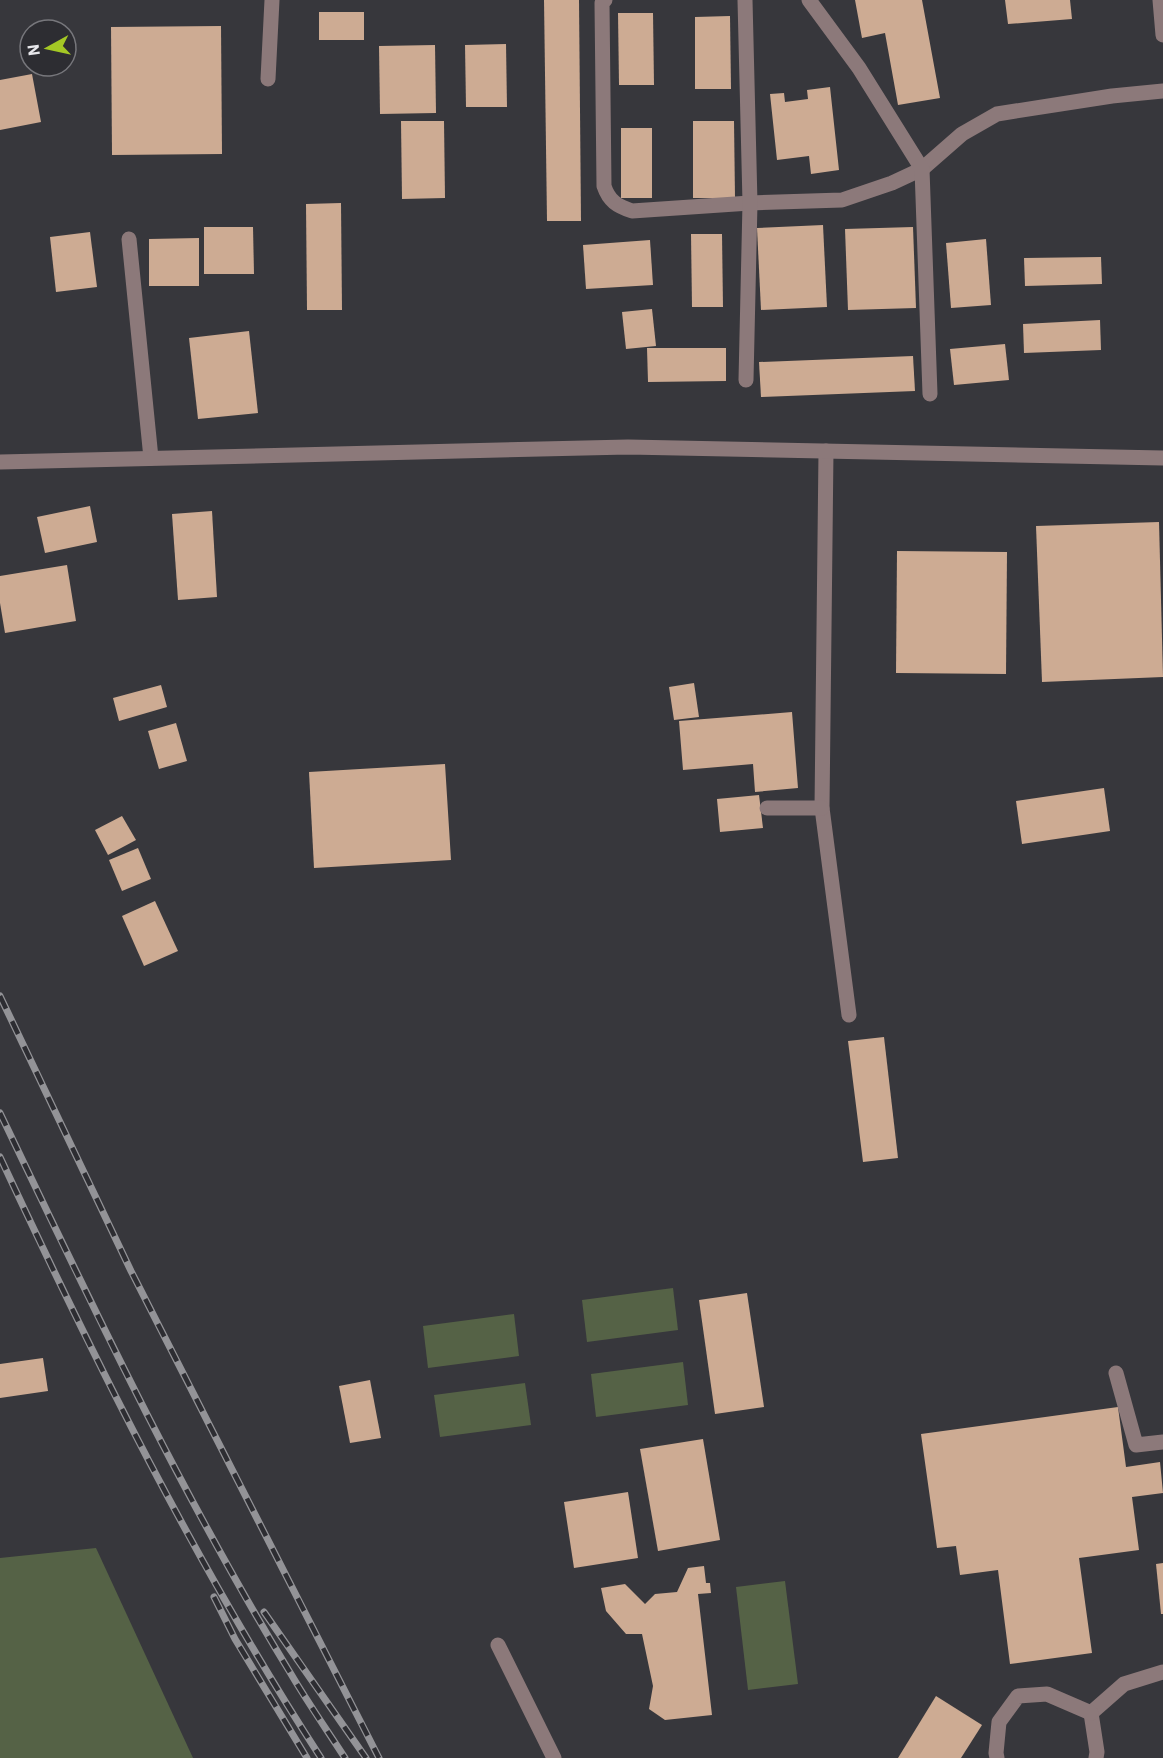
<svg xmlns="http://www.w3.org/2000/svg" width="1163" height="1758" font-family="'IBM Plex Sans',sans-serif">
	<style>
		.green { fill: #556246 }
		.building { fill: #cdab93 }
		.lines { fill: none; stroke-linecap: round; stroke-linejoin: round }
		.minor { stroke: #8c797a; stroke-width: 15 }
		.rail-casing { stroke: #939397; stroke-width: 7 }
		.rail { stroke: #2d2d32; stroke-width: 4.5; stroke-dasharray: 14; stroke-linecap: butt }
	</style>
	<rect width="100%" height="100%" fill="#37373c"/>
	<g class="green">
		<path d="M673 1288 678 1330 587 1342 582 1300Z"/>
		<path d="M514 1314 519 1356 428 1368 423 1326Z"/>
		<path d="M683 1362 688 1405 596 1417 591 1374Z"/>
		<path d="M525 1383 531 1425 440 1437 434 1395Z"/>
		<path d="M96 1548 193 1758H0V1558Z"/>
		<path d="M785 1581 798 1684 748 1690 736 1587Z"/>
	</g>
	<g class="building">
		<path d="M544 0H579L581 221H547Z"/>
		<path d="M855 0H922L940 98 898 105 885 33 862 38Z"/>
		<path d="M1005 0H1070L1072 19 1008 24Z"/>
		<rect x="319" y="12" width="45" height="28"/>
		<path d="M618 13H653L654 85H619Z"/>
		<path d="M730 16 731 89H695V17Z"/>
		<path d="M221 26 222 154 112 155 111 27Z"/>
		<path d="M506 44 507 107H466L465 45Z"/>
		<path d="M435 45 436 113 380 114 379 46Z"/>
		<path d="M32 74 41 122 0 130V80Z"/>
		<path d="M830 87 839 170 811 174 809 156 777 160 770 94 784 93 785 102 808 99 807 90Z"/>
		<path d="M401 121H444L445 198 402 199Z"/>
		<path d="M693 121H734L735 198H693Z"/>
		<rect x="621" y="128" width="31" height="70"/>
		<path d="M341 203 342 310H307L306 204Z"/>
		<path d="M823 225 827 307 761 310 757 228Z"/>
		<path d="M204 227H253L254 274H204Z"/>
		<path d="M913 227 916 308 848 310 845 229Z"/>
		<path d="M90 232 97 287 56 292 50 237Z"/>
		<path d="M691 234H722L723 307H692Z"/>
		<path d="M199 238V286H149V239Z"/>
		<path d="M986 239 991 305 951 308 946 243Z"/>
		<path d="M650 240 653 285 586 289 583 245Z"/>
		<path d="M1101 257 1102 284 1025 286 1024 258Z"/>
		<path d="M652 309 656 346 626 349 622 312Z"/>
		<path d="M1100 320 1101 350 1024 353 1023 324Z"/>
		<path d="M249 331 258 413 198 419 189 338Z"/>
		<path d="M1005 344 1009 380 954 385 950 349Z"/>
		<path d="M647 348H726V381L648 382Z"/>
		<path d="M913 356 915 391 761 397 759 362Z"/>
		<path d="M90 506 97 542 45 553 37 517Z"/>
		<path d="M212 511 217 597 178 600 172 514Z"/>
		<path d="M1159 522 1163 677 1042 682 1036 526Z"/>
		<path d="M897 551 1007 552 1006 674 896 673Z"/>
		<path d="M67 565 76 621 5 633 0 603V576Z"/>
		<path d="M694 683 699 717 674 720 669 687Z"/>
		<path d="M161 685 167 707 119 721 113 698Z"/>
		<path d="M792 712 798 788 755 792 753 764 683 770 679 721Z"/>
		<path d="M176 723 187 761 159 769 148 731Z"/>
		<path d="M445 764 451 860 314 868 309 772Z"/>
		<path d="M1104 788 1110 831 1022 844 1016 801Z"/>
		<path d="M759 795 763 828 720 832 717 799Z"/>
		<path d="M122 816 136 840 108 855 95 830Z"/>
		<path d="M138 848 151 879 122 891 109 860Z"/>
		<path d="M155 901 178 951 144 966 122 916Z"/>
		<path d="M884 1037 898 1158 863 1162 848 1041Z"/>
		<path d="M747 1293 764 1407 715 1414 699 1300Z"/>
		<path d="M43 1358 48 1391 0 1398V1364Z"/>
		<path d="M370 1380 381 1438 350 1443 339 1386Z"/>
		<path d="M1118 1407 1126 1467 1160 1462 1163 1493 1132 1497 1139 1550 1079 1558 1092 1653 1010 1664 998 1570 960 1575 956 1546 937 1548 921 1434Z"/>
		<path d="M703 1439 720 1540 658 1551 640 1449Z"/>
		<path d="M628 1492 638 1558 574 1568 564 1502Z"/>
		<path d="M1163 1563V1614H1161L1156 1564Z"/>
		<path d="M704 1566 706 1583H710L711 1593 698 1594 712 1715 665 1720 649 1709 653 1686 642 1634H626L606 1611 601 1588 625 1584 645 1604 655 1594 677 1592 688 1568Z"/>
		<path d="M936 1696 982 1725 961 1758H898Z"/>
	</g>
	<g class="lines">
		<g class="minor">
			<path d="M605 0 602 3 604 186C609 201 617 206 632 211L750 203 842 200 892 183 922 169 962 134 997 114 1112 96 1163 91"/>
			<path d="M745 0 750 203 746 380"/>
			<path d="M809 0 859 68 922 169 930 394"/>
			<path d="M1160 0 1163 35"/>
			<path d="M268 79 272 0"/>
			<path d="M129 239 151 458"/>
			<path d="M826 451 822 808 849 1015"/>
			<path d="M0 462 628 447 1163 458"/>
			<path d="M767 808H822"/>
			<path d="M1116 1373 1136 1445 1163 1442"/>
			<path d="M498 1645 554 1758"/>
			<path d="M1091 1713 1124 1684 1163 1672"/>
			<path d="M1091 1713 1097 1752 1096 1758"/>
			<path d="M997 1758 996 1753 999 1722 1018 1696 1047 1694 1091 1713"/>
		</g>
		<defs>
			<g id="rail">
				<path d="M0 996 131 1271 379 1758"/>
				<path d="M0 1113C91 1303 181 1494 291 1674 308 1703 327 1730 345 1758"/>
				<path d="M0 1157C96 1363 197 1567 321 1758"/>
				<path d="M214 1597 235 1639 307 1758"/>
				<path d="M264 1612 366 1758"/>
			</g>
		</defs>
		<use href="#rail" class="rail-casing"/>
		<use href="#rail" class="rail"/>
	</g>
	<g transform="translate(48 48) rotate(262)"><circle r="28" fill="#2d2d32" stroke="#77777c" stroke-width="1.5"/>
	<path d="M0-4.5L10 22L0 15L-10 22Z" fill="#a4c825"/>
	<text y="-9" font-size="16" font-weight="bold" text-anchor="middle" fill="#e7e7eb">N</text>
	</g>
</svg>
